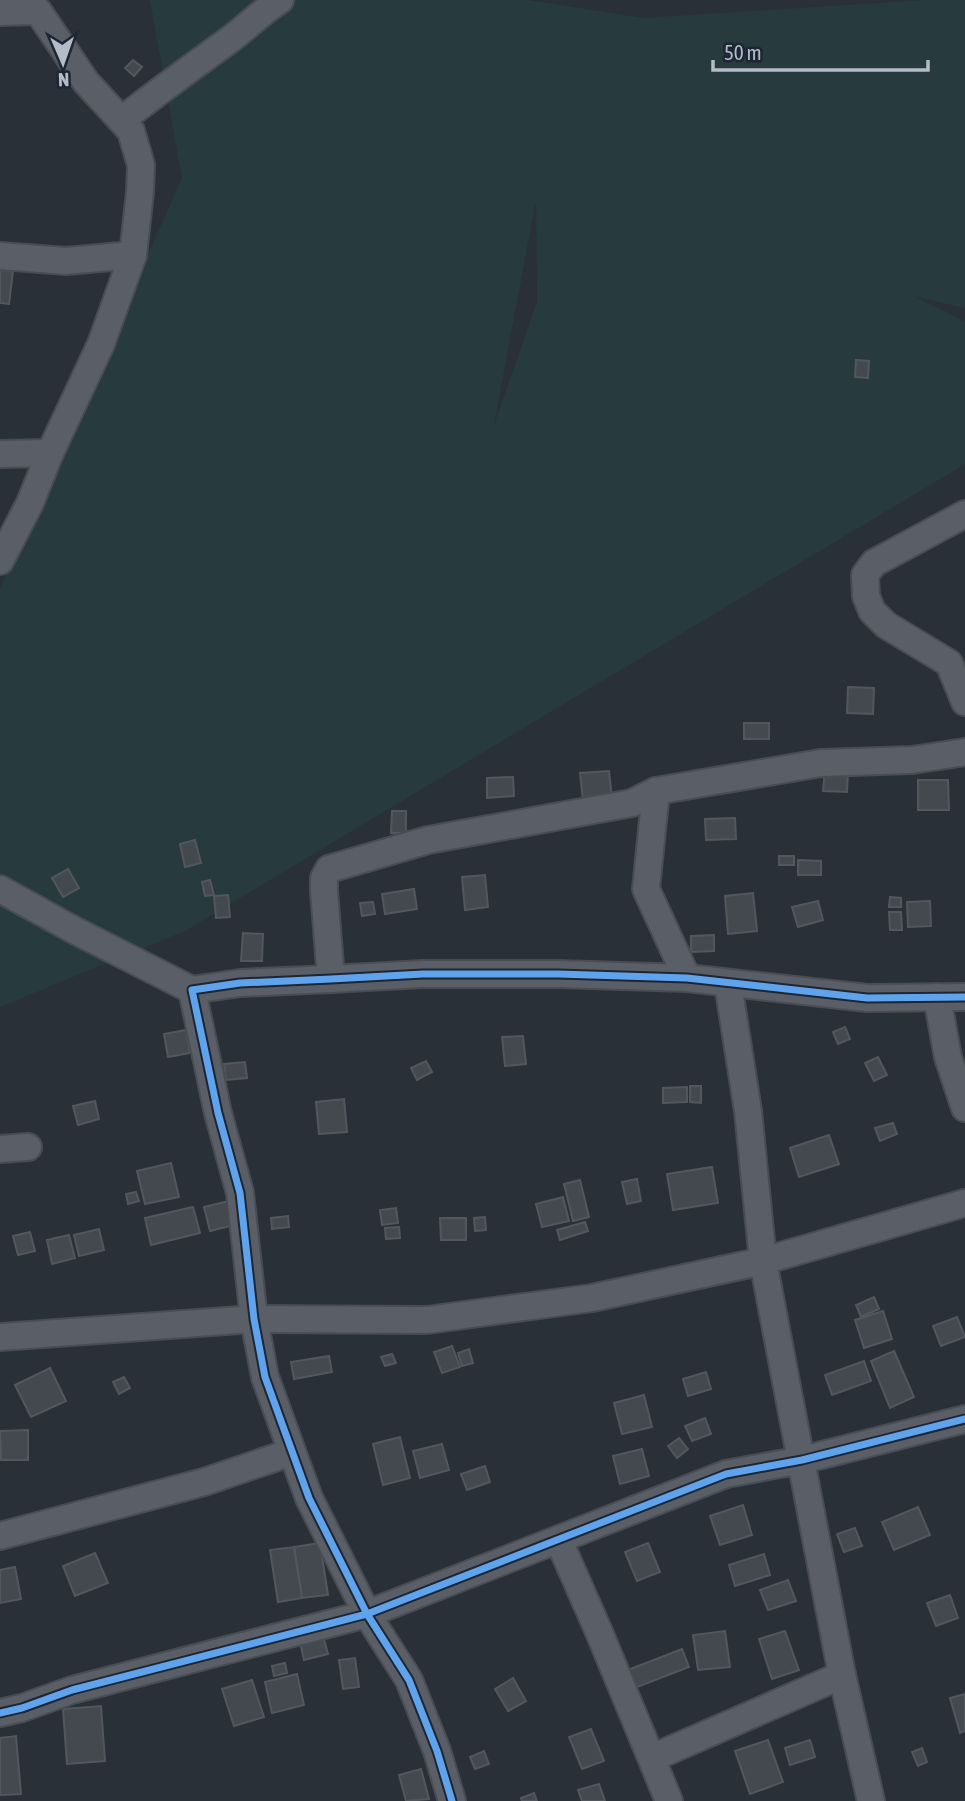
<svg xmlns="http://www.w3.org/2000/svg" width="965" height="1801" font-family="'Asap Condensed',sans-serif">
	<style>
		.green { fill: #273a3e; fill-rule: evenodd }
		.building { fill: #444950; stroke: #52575f; stroke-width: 2 }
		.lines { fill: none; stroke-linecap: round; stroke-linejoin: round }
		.street-casing { stroke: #484c53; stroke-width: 30 }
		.street { stroke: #5a5e66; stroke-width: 26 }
		.cycleway-casing { stroke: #1d2633; stroke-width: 11 }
		.cycleway { stroke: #60a3ed; stroke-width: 7 }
	</style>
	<rect width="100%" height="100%" fill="#2a3038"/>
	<path class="green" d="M150 0H529L643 18 924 0H965V308L913 296 965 321V464L185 931 0 1007V588L182 178ZM536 205 537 302 494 425 535 205Z"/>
	<g class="building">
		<path d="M133 60 142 67 134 76 125 68Z"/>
		<path d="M0 270 13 271 9 304 0 303Z"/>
		<path d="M856 360 869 361 868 378 855 377Z"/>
		<path d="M848 687 874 688 873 714 847 713Z"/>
		<rect x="744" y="723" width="25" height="16"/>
		<path d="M825 770 848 771 847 792 823 791Z"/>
		<path d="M609 771 612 798 583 801 580 773Z"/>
		<path d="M513 777 514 796 487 798V778Z"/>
		<path d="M918 780H948L949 810H918Z"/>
		<path d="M392 811H406V833H391Z"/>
		<path d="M735 818 736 839 706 840 705 819Z"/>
		<path d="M195 840 201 863 185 867 180 844Z"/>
		<rect x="779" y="856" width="15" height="9"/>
		<path d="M798 860 821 861V875H798Z"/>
		<path d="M68 869 79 888 63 897 52 878Z"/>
		<path d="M485 875 488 907 465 910 462 877Z"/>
		<path d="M210 880 214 895 205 896 202 882Z"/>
		<path d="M414 889 417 909 385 914 382 894Z"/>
		<path d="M753 893 757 931 728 934 725 896Z"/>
		<path d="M228 895 230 917 216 918 214 896Z"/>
		<path d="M890 897 901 898V907H889Z"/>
		<path d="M818 901 823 920 798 927 792 907Z"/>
		<path d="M930 901 931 926 908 927 907 902Z"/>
		<path d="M373 902 375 914 362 916 360 903Z"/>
		<path d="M889 912H901L902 930H890Z"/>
		<path d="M243 933 263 934 262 961H241Z"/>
		<path d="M714 935V951L691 952V936Z"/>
		<path d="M845 1027 850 1039 838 1044 833 1032Z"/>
		<path d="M186 1030 190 1053 168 1057 164 1034Z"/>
		<path d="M523 1036 526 1064 505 1066 502 1037Z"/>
		<path d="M878 1057 887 1075 874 1081 865 1063Z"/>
		<path d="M426 1061 432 1072 417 1080 411 1068Z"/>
		<path d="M245 1062 247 1078 226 1080 224 1064Z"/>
		<path d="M690 1086H701V1103L690 1102Z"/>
		<path d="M687 1087V1102L663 1103V1088Z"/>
		<path d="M344 1099 347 1132 319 1134 316 1102Z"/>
		<path d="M95 1101 99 1119 78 1125 73 1106Z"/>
		<path d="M893 1123 897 1134 880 1141 875 1128Z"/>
		<path d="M829 1135 839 1164 799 1177 790 1148Z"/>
		<path d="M171 1163 179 1197 145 1204 137 1171Z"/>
		<path d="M712 1167 718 1203 673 1210 667 1174Z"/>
		<path d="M637 1179 641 1201 627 1204 622 1182Z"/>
		<path d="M580 1180 589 1217 573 1221 564 1184Z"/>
		<path d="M136 1192 139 1201 128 1204 126 1194Z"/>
		<path d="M563 1197 569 1221 542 1227 536 1204Z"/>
		<path d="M229 1201 234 1225 210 1231 204 1207Z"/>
		<path d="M193 1207 200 1233 151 1245 145 1218Z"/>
		<path d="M396 1208 398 1223 382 1225 380 1210Z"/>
		<path d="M288 1216 289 1227 272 1229 271 1218Z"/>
		<path d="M485 1217 486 1230 475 1231 474 1218Z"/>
		<path d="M440 1218H466V1240H441Z"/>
		<path d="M585 1222 588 1231 560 1240 557 1230Z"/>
		<path d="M399 1227 400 1238 386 1239 385 1228Z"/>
		<path d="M99 1229 104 1250 79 1256 74 1235Z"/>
		<path d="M30 1232 35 1251 18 1255 13 1236Z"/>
		<path d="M69 1235 75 1258 52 1264 47 1240Z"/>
		<path d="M874 1297 879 1309 861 1317 856 1305Z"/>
		<path d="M883 1311 892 1339 864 1348 855 1320Z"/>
		<path d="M957 1317 965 1337 941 1346 933 1326Z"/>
		<path d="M452 1346 460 1367 442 1373 434 1352Z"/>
		<path d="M469 1349 473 1363 462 1366 458 1353Z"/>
		<path d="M894 1351 914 1397 890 1408 871 1361Z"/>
		<path d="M392 1354 396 1363 385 1366 381 1357Z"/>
		<path d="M329 1356 332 1372 294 1379 291 1362Z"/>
		<path d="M864 1361 871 1381 832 1395 825 1375Z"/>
		<path d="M50 1368 66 1401 31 1417 15 1385Z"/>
		<path d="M706 1372 711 1389 688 1396 683 1379Z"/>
		<path d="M124 1377 130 1388 119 1394 113 1382Z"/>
		<path d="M644 1395 652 1427 622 1434 614 1403Z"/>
		<path d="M705 1418 711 1434 692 1441 685 1426Z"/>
		<path d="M28 1430V1460H1L0 1431Z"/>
		<path d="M400 1437 410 1478 383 1485 373 1444Z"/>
		<path d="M679 1438 688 1449 677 1458 668 1446Z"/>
		<path d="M442 1444 449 1470 420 1478 413 1451Z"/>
		<path d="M642 1449 649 1476 620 1484 613 1456Z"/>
		<path d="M485 1466 490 1482 467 1490 461 1474Z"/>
		<path d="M743 1505 752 1535 720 1545 710 1516Z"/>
		<path d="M918 1507 930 1535 894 1550 882 1522Z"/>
		<path d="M855 1528 862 1546 844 1552 837 1534Z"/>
		<path d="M320 1543 328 1595 302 1598 294 1547Z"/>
		<path d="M648 1543 660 1572 637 1581 625 1552Z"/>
		<path d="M294 1547 302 1598 278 1602 270 1550Z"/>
		<path d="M95 1553 108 1583 75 1596 63 1566Z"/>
		<path d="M764 1554 770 1575 735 1586 729 1565Z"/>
		<path d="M15 1567 21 1599 0 1603V1570Z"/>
		<path d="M788 1580 796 1601 768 1610 760 1590Z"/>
		<path d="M950 1595 958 1618 936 1626 927 1603Z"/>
		<path d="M725 1631 730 1667 698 1670 693 1635Z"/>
		<path d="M785 1631 799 1670 772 1679 759 1639Z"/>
		<path d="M323 1636 328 1654 304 1660 300 1642Z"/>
		<path d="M682 1649 689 1667 632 1689 625 1671Z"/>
		<path d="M355 1658 359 1687 343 1689 339 1660Z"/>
		<path d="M285 1663 287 1673 274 1676 272 1666Z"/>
		<path d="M297 1674 304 1705 272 1713 265 1682Z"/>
		<path d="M513 1678 526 1701 508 1711 495 1689Z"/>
		<path d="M252 1680 264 1717 234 1726 222 1689Z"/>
		<path d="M965 1694V1731L960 1733 950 1698Z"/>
		<path d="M101 1706 105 1761 67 1764 63 1709Z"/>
		<path d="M591 1729 604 1761 582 1769 569 1737Z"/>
		<path d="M16 1736 21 1794 0 1795V1738Z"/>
		<path d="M768 1740 783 1782 750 1794 735 1751Z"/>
		<path d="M810 1740 815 1757 790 1765 785 1748Z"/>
		<path d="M922 1748 927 1762 918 1766 912 1752Z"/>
		<path d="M484 1751 489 1764 475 1769 470 1757Z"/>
		<path d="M421 1769 429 1799 406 1801 399 1775Z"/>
		<path d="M599 1784 605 1801H582L578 1790Z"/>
		<path d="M534 1793 537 1801H522L521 1798Z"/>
	</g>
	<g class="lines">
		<defs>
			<g id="street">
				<path d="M0 12 38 11 86 82 131 131 141 165 140 192 133 255 101 344 50 453 30 503 0 561"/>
				<path d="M122 120C156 93 192 67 228 41 246 28 261 12 280 0"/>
				<path d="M0 256 66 261 133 255"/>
				<path d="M0 454 50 453"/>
				<path d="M965 514 874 563 865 575 866 596 872 611 886 625 949 663 965 702"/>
				<path d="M0 889 74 930 192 990"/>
				<path d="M687 978 646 889 656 791 821 763 912 760 965 752"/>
				<path d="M331 979 324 891V878L329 869 428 840 632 803 656 791"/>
				<path d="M728 984 748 1111 763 1261 842 1675 871 1801"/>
				<path d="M937 997 948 1057 965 1108"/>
				<path d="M0 1149 28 1147"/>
				<path d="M0 1337 254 1319 427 1320 592 1298 763 1261 965 1203"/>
				<path d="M0 1536 204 1482 292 1452"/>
				<path d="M559 1541 599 1632 669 1801"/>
				<path d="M0 1713 22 1708 72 1690 367 1614 726 1474 802 1460 965 1419"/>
				<path d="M652 1758 842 1675"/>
				<path d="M452 1801 437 1751 409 1680 367 1614 309 1498 265 1377 254 1319 240 1193 218 1113 192 990 240 983 331 979 423 974H558L687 978 867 998 965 997"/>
			</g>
		</defs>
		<use href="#street" class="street-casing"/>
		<use href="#street" class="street"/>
		<defs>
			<g id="cycleway">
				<path d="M0 1713 22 1708 72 1690 367 1614 726 1474 802 1460 965 1419"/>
				<path d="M452 1801 437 1751 409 1680 367 1614 309 1498 265 1377 254 1319 240 1193 218 1113 192 990 240 983 331 979 423 974H558L687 978 867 998 965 997"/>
			</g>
		</defs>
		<use href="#cycleway" class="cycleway-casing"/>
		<use href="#cycleway" class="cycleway"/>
	</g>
	<g transform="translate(63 63) rotate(178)" stroke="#1d2633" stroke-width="5" paint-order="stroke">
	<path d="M0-5L12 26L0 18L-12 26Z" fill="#b4bcc9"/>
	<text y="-10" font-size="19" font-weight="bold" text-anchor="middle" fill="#b4bcc9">N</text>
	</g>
	<path d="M713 60v10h215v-10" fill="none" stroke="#b4bcc9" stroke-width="3.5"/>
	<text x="724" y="60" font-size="21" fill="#b4bcc9" stroke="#1d2633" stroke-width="5" paint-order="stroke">50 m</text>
</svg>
